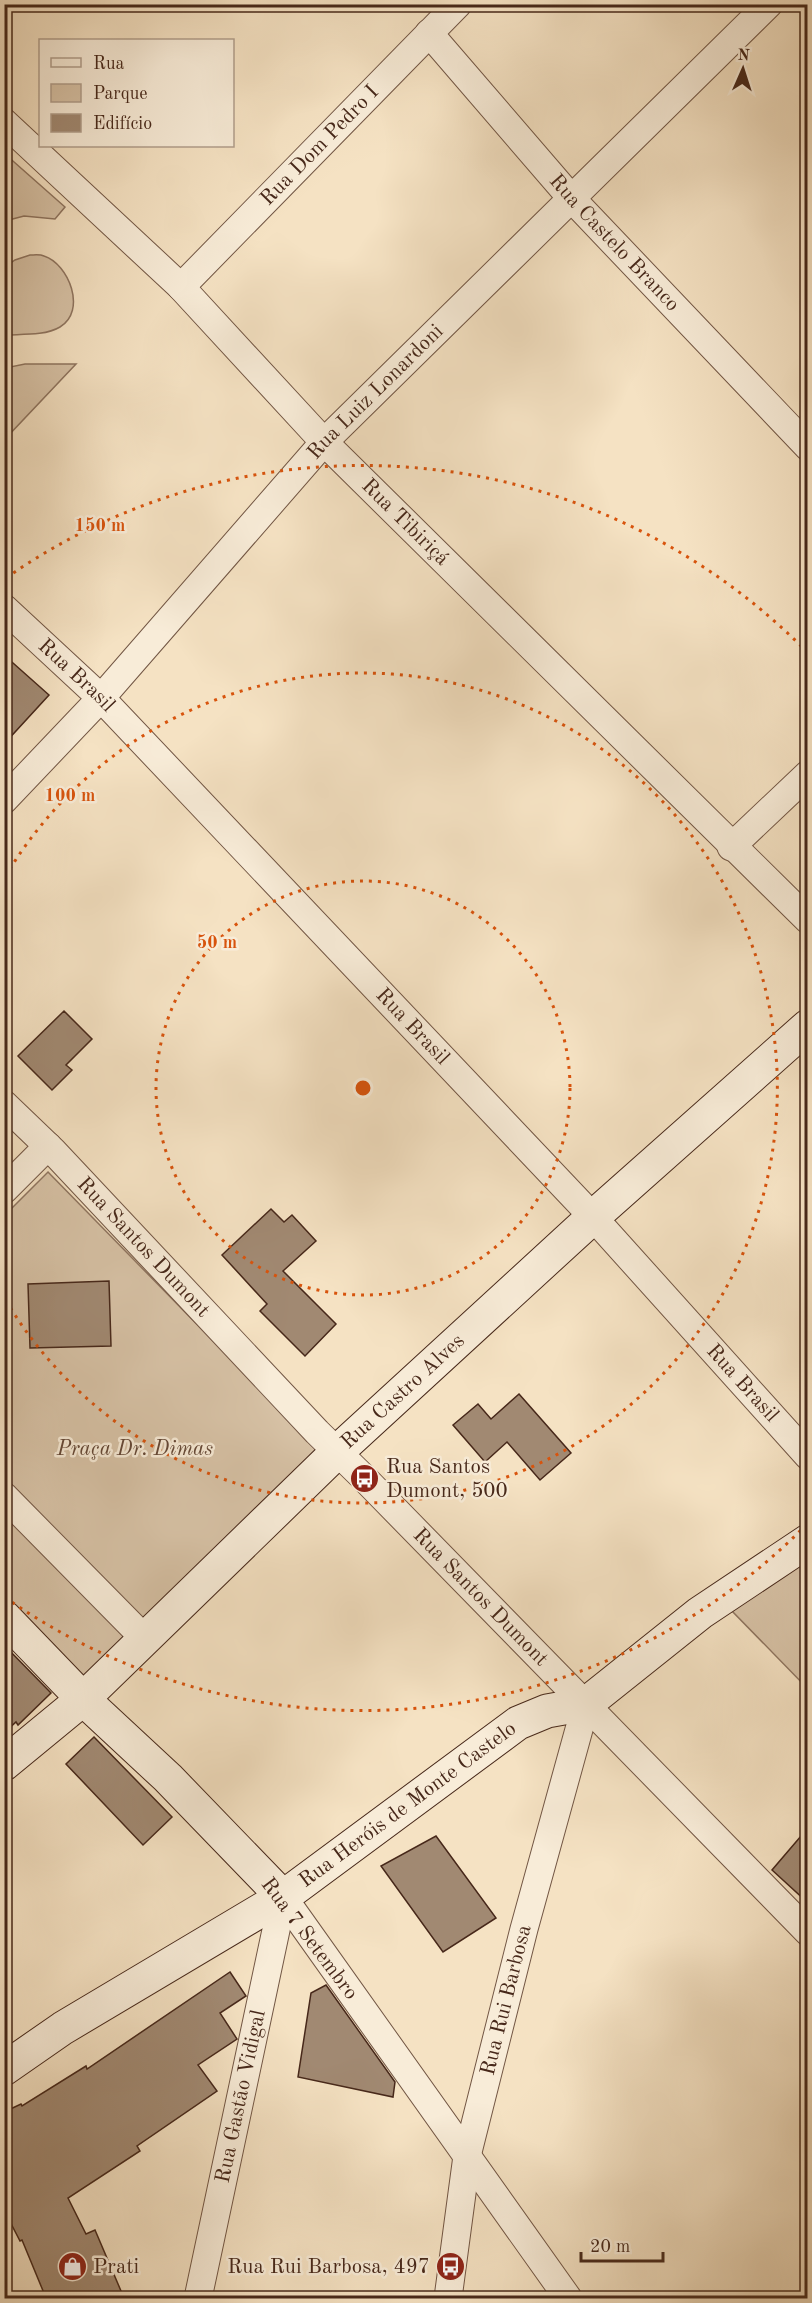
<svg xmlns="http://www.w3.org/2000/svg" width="812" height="2303" font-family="'Old Standard TT',serif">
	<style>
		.green { fill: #d7c2a6; stroke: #8f7560; stroke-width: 1.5 }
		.building { fill: #a18972; stroke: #47281a; stroke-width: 1.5 }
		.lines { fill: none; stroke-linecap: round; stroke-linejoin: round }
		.street-casing { stroke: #725644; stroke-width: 29 }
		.secondary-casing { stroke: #47281a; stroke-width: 35 }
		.street { stroke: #f8ecd8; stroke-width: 27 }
		.secondary { stroke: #f8ecd8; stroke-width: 33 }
		.ring { fill: none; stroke: #d8540d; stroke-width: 3; stroke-dasharray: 3 6 }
		.labels { text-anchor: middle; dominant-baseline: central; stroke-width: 5; stroke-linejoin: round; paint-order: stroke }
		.street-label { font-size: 21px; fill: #47281a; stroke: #f8ecd8 }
		.park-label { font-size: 21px; font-style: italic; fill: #644736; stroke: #f8ecd8 }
		.poi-label { font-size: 21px; fill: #47281a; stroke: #f8ecd8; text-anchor: start }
		.centre { fill: #d8540d; stroke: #f8ecd8; stroke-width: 3 }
		.ring-label { font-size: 18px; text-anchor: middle; font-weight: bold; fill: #d8540d; stroke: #f8ecd8; stroke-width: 5; stroke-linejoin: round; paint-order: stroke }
	</style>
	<rect width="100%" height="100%" fill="#f5e2c3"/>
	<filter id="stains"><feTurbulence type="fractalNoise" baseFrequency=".00333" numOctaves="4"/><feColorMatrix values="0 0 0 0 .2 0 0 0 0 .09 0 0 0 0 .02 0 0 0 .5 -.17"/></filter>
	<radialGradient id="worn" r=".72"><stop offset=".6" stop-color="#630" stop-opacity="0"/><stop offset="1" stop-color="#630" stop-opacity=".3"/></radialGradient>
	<g class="green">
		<path d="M5 154 65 207 55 219 24 216 5 221Z"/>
		<path d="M30 255C34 255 40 254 44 256 69 264 87 311 60 327 45 336 22 334 5 335V267L15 260Z"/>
		<path d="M25 364H76L5 439V368Z"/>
		<path d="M48 1172 322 1452 82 1686 5 1607V1215Z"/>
		<path d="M807 1561V1688L732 1611Z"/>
	</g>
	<g class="building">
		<path d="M4 655 49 695 4 744Z"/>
		<path d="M64 1011 92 1039 66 1065 72 1070 52 1090 18 1056Z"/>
		<path d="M271 1209 284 1222 292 1215 316 1241 283 1271 336 1324 305 1356 260 1311 267 1304 222 1255Z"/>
		<path d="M109 1281 111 1346 30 1348 28 1284Z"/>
		<path d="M519 1394 571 1453 540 1480 507 1442 485 1462 453 1425 478 1404 491 1419Z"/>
		<path d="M4 1645 51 1693 18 1725 16 1722 4 1733Z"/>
		<path d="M94 1737 172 1817 143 1845 66 1764Z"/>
		<path d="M807 1829V1902L772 1870Z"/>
		<path d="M436 1836 496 1918 443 1952 381 1866Z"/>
		<path d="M230 1972 246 1996 220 2013 237 2039 198 2065 217 2091 137 2146 140 2151 68 2198 86 2234 95 2230 124 2298H46L22 2240 20 2241 4 2210V2112L21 2104 22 2106 86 2066 87 2069Z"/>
		<path d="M326 1985 395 2082 393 2097 298 2077 311 1993Z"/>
	</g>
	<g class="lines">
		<defs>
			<g id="street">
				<path id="s1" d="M429 33 572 199 808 447"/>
				<path id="s2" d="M4 122 181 287 324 442 808 920"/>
				<path id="s3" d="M181 287 458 4"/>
				<path id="s4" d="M4 608 101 698 593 1217 808 1456"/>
				<path id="s5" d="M4 800 101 698 324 442 769 4"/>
				<path d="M731 847 808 774"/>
				<path id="s6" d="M4 1104 53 1151 317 1432 365 1479 808 1932"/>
				<path d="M4 1190 48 1146"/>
				<path d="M4 1496 145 1639"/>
				<path d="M283 1897 568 2298"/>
				<path id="s7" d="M198 2298 283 1897"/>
				<path id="s8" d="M448 2298 467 2156 524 1929 586 1704"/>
			</g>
			<g id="secondary">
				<path d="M4 1617 83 1699 168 1778 283 1897"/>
				<path id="s9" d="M4 1764 83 1699 338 1451 593 1217 808 1026"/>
				<path id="s10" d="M4 2069 63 2028 283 1897 518 1723 547 1711 586 1704 700 1613 808 1541"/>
			</g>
		</defs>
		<use href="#street" class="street-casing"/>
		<use href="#secondary" class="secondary-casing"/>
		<use href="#street" class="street"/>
		<use href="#secondary" class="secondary"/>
	</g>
	<g class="ring">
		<circle cx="363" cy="1088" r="207"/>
		<path d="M5 877A415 415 0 1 1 5 1299"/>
		<path d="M807 1524A622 622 0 0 1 6 1598M6 578A622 622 0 0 1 807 652"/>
	</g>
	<defs>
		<symbol id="bus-disc" viewBox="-11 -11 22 22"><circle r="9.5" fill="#8f2418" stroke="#f8ecd8"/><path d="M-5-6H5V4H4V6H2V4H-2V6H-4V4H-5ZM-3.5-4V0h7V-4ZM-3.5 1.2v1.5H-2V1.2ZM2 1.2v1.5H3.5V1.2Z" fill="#fff"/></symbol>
		<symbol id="shop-disc" viewBox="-11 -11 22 22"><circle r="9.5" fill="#8f2418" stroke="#f8ecd8"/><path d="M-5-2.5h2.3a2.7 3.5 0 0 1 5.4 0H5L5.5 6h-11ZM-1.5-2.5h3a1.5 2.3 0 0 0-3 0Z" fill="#fff"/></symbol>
	</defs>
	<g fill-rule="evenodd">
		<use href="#bus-disc" x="348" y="1462" width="33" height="33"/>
		<use href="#shop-disc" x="56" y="2250" width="33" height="33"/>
		<use href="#bus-disc" x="434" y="2250" width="33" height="33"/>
	</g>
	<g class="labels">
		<g class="street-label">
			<text stroke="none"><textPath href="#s3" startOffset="198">Rua Dom Pedro I</textPath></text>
			<text stroke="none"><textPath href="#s1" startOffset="280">Rua Castelo Branco</textPath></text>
			<text stroke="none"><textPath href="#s5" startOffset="552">Rua Luiz Lonardoni</textPath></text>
			<text stroke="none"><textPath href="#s2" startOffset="567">Rua Tibiriçá</textPath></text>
			<text stroke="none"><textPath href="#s4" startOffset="99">Rua Brasil</textPath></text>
			<text stroke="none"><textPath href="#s4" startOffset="585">Rua Brasil</textPath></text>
			<text stroke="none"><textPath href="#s6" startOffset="200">Rua Santos Dumont</textPath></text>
			<text stroke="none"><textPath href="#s4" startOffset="1071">Rua Brasil</textPath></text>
			<text stroke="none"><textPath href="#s9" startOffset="546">Rua Castro Alves</textPath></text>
			<text stroke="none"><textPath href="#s6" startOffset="686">Rua Santos Dumont</textPath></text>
			<text stroke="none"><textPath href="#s10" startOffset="483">Rua Heróis de Monte Castelo</textPath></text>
			<text transform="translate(309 1939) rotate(53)">Rua 7 Setembro</text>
			<text stroke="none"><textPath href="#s8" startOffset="304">Rua Rui Barbosa</textPath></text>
			<text stroke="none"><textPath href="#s7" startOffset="206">Rua Gastão Vidigal</textPath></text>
		</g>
		<g class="park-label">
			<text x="135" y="1449">Praça Dr. Dimas</text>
		</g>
		<g class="poi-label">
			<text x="386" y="1467">Rua Santos<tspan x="386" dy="24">Dumont, 500</tspan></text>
			<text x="93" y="2267">Prati</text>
			<text x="430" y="2267" text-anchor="end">Rua Rui Barbosa, 497</text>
		</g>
	</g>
	<circle cx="363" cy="1088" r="9" class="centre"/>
	<g class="ring-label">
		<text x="100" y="531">150 m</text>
		<text x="70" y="801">100 m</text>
		<text x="217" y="948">50 m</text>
	</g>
	<rect width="812" height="2303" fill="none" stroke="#f5e2c3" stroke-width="24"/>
	<rect x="6" y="6" width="800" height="2291" fill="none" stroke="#47281a" stroke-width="3"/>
	<rect x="12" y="12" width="788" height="2279" fill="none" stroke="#47281a" stroke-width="1.5"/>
	<rect x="39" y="39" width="195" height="108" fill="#f8ecd8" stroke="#b19e8c" stroke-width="1.5"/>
	<rect x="51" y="58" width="30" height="9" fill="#f8ecd8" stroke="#b19e8c" stroke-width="1.5"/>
	<text x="93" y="69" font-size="18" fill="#47281a">Rua</text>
	<rect x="51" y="84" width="30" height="18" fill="#d7c2a6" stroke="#b19e8c" stroke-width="1.5"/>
	<text x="93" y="99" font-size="18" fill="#47281a">Parque</text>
	<rect x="51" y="114" width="30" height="18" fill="#a18972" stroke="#b19e8c" stroke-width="1.5"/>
	<text x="93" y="129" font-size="18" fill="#47281a">Edifício</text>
	<g transform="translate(743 69) rotate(3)" stroke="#f8ecd8" stroke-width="4.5" paint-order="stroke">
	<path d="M0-4.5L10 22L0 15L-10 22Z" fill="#47281a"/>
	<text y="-9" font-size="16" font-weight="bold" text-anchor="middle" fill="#47281a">N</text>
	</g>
	<path d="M581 2252v9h82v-9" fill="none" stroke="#47281a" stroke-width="3"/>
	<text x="590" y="2252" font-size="18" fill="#47281a" stroke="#f8ecd8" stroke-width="4.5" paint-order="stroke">20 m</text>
	<rect width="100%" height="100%" filter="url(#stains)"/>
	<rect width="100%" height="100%" fill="url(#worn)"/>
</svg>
